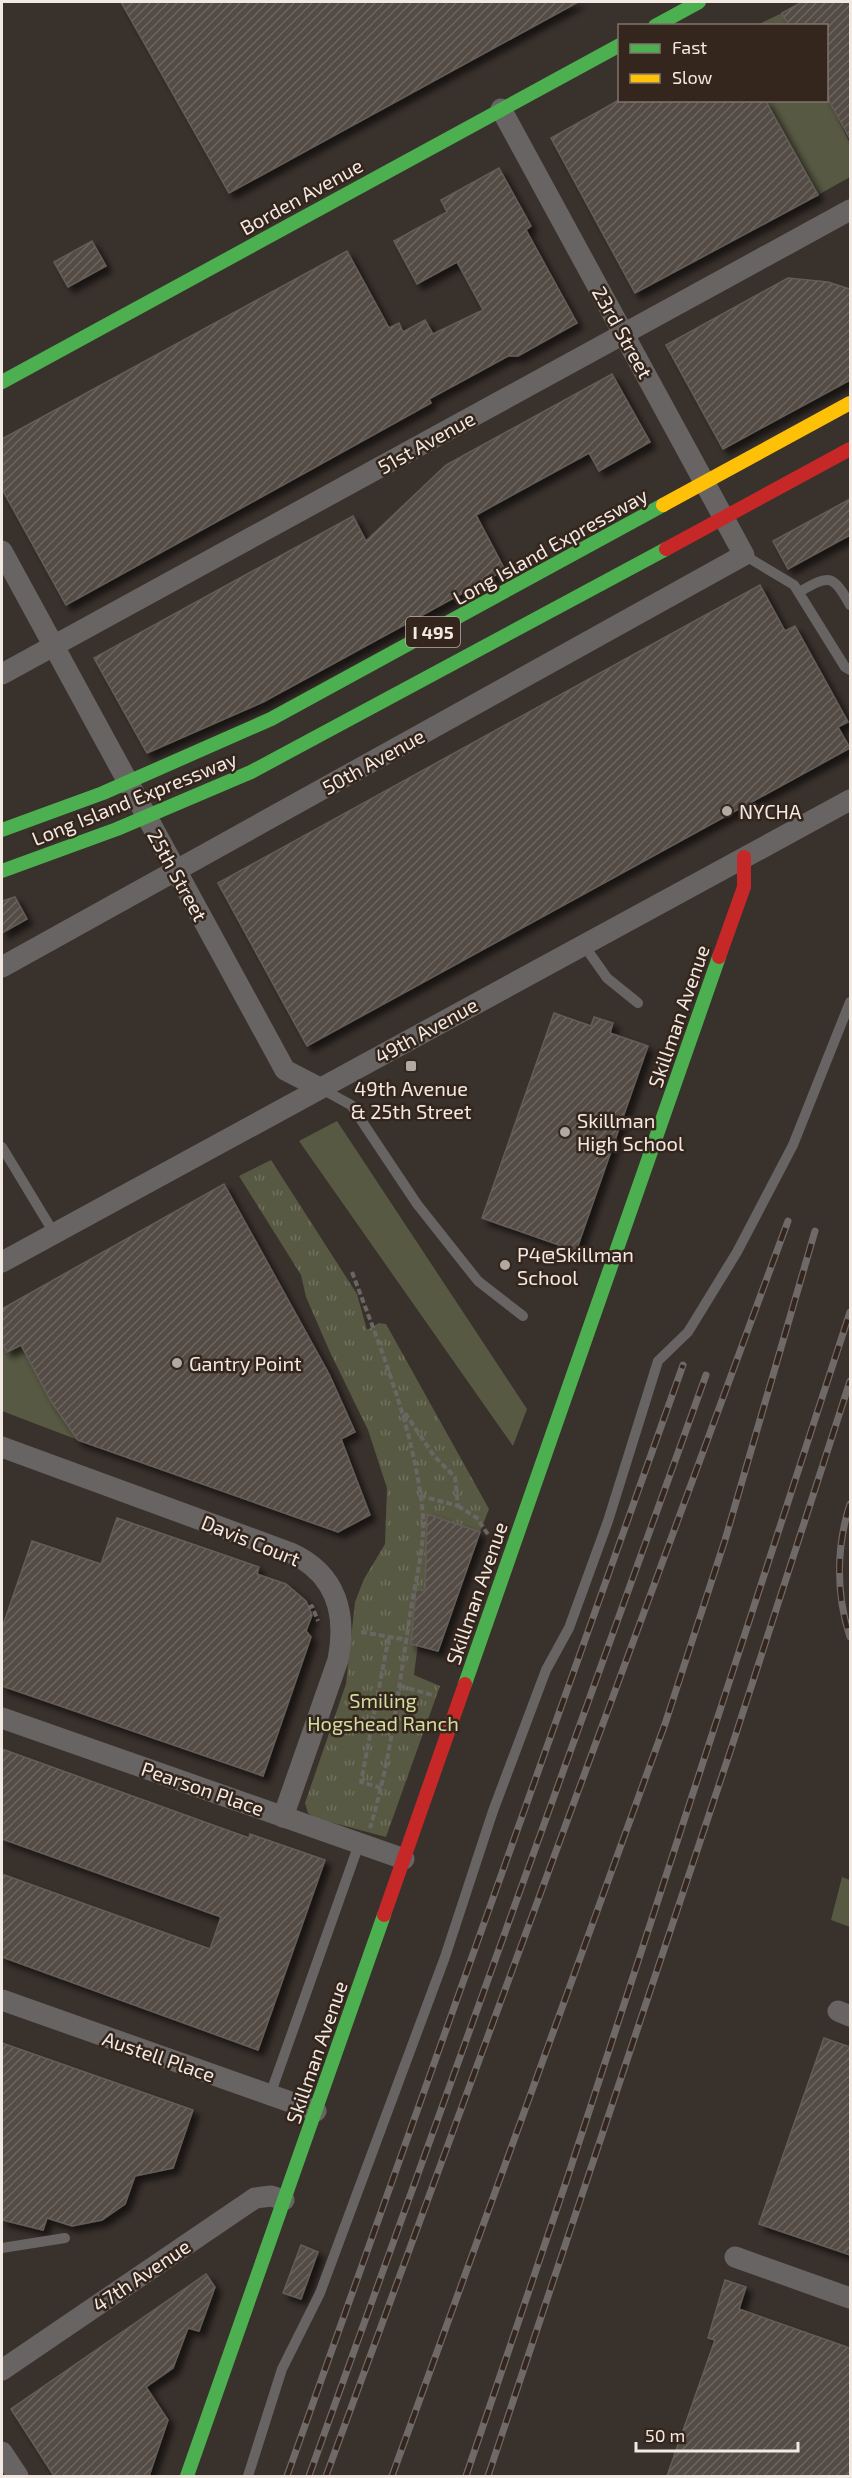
<svg xmlns="http://www.w3.org/2000/svg" width="852" height="2478" font-family="'Exo 2',sans-serif">
	<style>
		.grass { fill: #575943 }
		.park { fill: url(#park-tufts) }
		.building { fill: url(#building-hatch); stroke: #645d58; stroke-width: 1.5; filter: url(#shadow) }
		.lines { fill: none; stroke-linecap: round; stroke-linejoin: round }
		.path { stroke: #6a6664; stroke-width: 4; stroke-dasharray: 6 3; stroke-linecap: butt }
		.lane { stroke: #686463; stroke-width: 10 }
		.street { stroke: #686463; stroke-width: 21 }
		.fast { stroke: #4caf50; stroke-width: 14 }
		.jam { stroke: #c62828; stroke-width: 14 }
		.rail-casing { stroke: #6f6968; stroke-width: 7 }
		.rail { stroke: #34261c; stroke-width: 4.5; stroke-dasharray: 14; stroke-linecap: butt }
		.fast-bridge { stroke: #4caf50; stroke-width: 14 }
		.slow-bridge { stroke: #ffc107; stroke-width: 14 }
		.jam-bridge { stroke: #c62828; stroke-width: 14 }
		.poi-dot { fill: #b2a9a3; stroke: #34261c; stroke-width: 2 }
		.labels { text-anchor: middle; dominant-baseline: central; stroke-width: 5; stroke-linejoin: round; paint-order: stroke }
		.shield { fill: #34261c; stroke: #baaea7; stroke-width: 1.5 }
		.shield-label { font-size: 18px; font-weight: bold; fill: #f3e9e3 }
		.street-label { font-size: 20px; fill: #f3e9e3; stroke: #34261c }
		.poi-label { font-size: 20px; fill: #f3e9e3; stroke: #34261c; text-anchor: start }
		.park-label { font-size: 20px; fill: #d4dca0; stroke: #34261c }
	</style>
	<defs>
		<pattern id="park-tufts" width="24" height="20" patternUnits="userSpaceOnUse" patternTransform="scale(1.5)"><rect width="24" height="20" fill="#575943"/><path d="M3 7l-1-3M5 7V3M7 7l1-3M15 17l-1-3M17 17v-4M19 17l1-3" fill="none" stroke="#70715e"/></pattern>
		<pattern id="building-hatch" width="6" height="6" patternUnits="userSpaceOnUse" patternTransform="scale(1.5)"><rect width="6" height="6" fill="#544b45"/><path d="M-1 1l2-2M0 6l6-6M5 7l2-2" fill="none" stroke="#6d6560"/></pattern>
		<filter id="shadow"><feDropShadow dx="5.5" dy="5.5" stdDeviation="3" flood-color="#0009"/></filter>
	</defs>
	<rect width="100%" height="100%" fill="#39312c"/>
	<g class="grass">
		<path d="M782 13 789 25H757Z"/>
		<path d="M827 97 850 143V177L818 195 765 101 826 100Z"/>
		<path d="M337 1121 527 1409 513 1446 299 1141Z"/>
		<path d="M2 1343 7 1352 21 1345 78 1440 2 1411Z"/>
		<path d="M842 1877 850 1880V1927L831 1920Z"/>
	</g>
	<path class="park" d="M271 1160 357 1294 367 1330 379 1323 386 1324 489 1509 480 1532 427 1514V1571L414 1675 440 1686 386 1837 315 1818 308 1813 305 1803 346 1684 355 1602 364 1579 385 1544 387 1488 368 1430 329 1350 306 1297 301 1275 239 1176Z"/>
	<g class="building">
		<path d="M121 2H578L229 193Z"/>
		<path d="M802 2H850V139L826 95V26H789L782 13Z"/>
		<path d="M619 100H765L818 195 635 293 551 138Z"/>
		<path d="M499 168 531 226 526 230 577 323 518 356H508L429 399 431 403 66 605 2 489V439L347 251 389 328 399 323 403 332 425 320 433 334 483 310 457 262 417 284 394 241 447 212 441 200Z"/>
		<path d="M92 241 106 266 68 287 54 262Z"/>
		<path d="M788 278 828 282 850 289V380L723 449 666 345Z"/>
		<path d="M612 374 650 442 599 471 589 453 476 515 505 570 263 702 147 753 94 658 353 516 366 541 446 465Z"/>
		<path d="M850 499V535L788 569 773 541Z"/>
		<path d="M760 585 785 631 795 626 848 722 838 727 850 748 307 1046 218 883Z"/>
		<path d="M15 897 27 919 2 933V901Z"/>
		<path d="M554 1013 591 1026 594 1017 613 1023 610 1033 648 1046 576 1251 482 1218Z"/>
		<path d="M224 1184 329 1374 355 1432 341 1439 370 1515 338 1532 78 1440 51 1401 21 1345 7 1352 2 1343V1309Z"/>
		<path d="M427 1514 480 1532 438 1651 411 1644 416 1589 425 1591Z"/>
		<path d="M117 1518 259 1567 257 1574 286 1584 306 1601 312 1615 306 1631 311 1637 263 1776 2 1686V1628L32 1541 101 1564Z"/>
		<path d="M2 1749 249 1838 250 1834 325 1860 258 2050 2 1957V1874L210 1949 221 1917 2 1839Z"/>
		<path d="M824 2038 850 2047V2255L759 2224Z"/>
		<path d="M2 2043 193 2110 173 2168 135 2176 125 2204 102 2220 72 2226 47 2218 43 2230 2 2220Z"/>
		<path d="M301 2245 318 2252 301 2299 283 2293Z"/>
		<path d="M206 2274 215 2287 199 2331 188 2328 173 2368 146 2387 168 2420 149 2476H54L11 2409Z"/>
		<path d="M725 2280 746 2287 739 2309 850 2348V2476H667L715 2340 708 2338Z"/>
	</g>
	<g class="lines">
		<g class="path">
			<path d="M352 1272C381 1349 412 1424 422 1506 427 1540 416 1576 411 1609 399 1683 392 1756 370 1828"/>
			<path d="M405 1413 434 1456 455 1477 458 1506 421 1496"/>
			<path d="M458 1506 477 1518 489 1536"/>
			<path d="M309 1608 312 1606 318 1621"/>
			<path d="M361 1632 408 1640"/>
			<path d="M400 1686 436 1696"/>
			<path d="M381 1788 361 1782 389 1636"/>
		</g>
		<g class="lane">
			<path d="M744 555 794 585 845 667 850 670"/>
			<path d="M799 592C829 575 832 573 850 605"/>
			<path d="M583 944 607 978 638 1003"/>
			<path d="M320 1088 351 1105 417 1204 478 1281 523 1316"/>
			<path d="M2 1147 54 1233"/>
			<path d="M270 2095 359 1844"/>
			<path d="M2 2248 65 2238"/>
			<path d="M248 2476 282 2369 320 2293 445 1957 493 1811 546 1670 569 1628 608 1521 658 1361 688 1332 737 1252 793 1145 850 1002"/>
		</g>
		<g class="street">
			<path d="M2 551 285 1070 320 1088"/>
			<path d="M2 674 850 210"/>
			<path d="M2 967 744 555 501 109"/>
			<path d="M2 1262 850 800"/>
			<path d="M2 1447 291 1553C337 1574 347 1614 338 1660L283 1817"/>
			<path d="M2 1718 404 1859"/>
			<path d="M2 2000 316 2111"/>
			<path d="M838 2011 850 2016"/>
			<path d="M735 2257 850 2298"/>
			<path d="M2 2370 255 2198 271 2196 284 2200"/>
			<path d="M2 2452 18 2476"/>
		</g>
		<g class="fast">
			<path d="M655 26 699 2"/>
			<path d="M2 382 620 45"/>
			<path d="M465 1684 719 957"/>
			<path d="M187 2476 384 1915"/>
		</g>
		<g class="jam">
			<path d="M719 957 744 887V857"/>
			<path d="M384 1915 465 1684"/>
		</g>
		<defs>
			<g id="rail">
				<path d="M850 1504C836 1547 836 1595 850 1637"/>
				<path d="M287 2476 683 1365"/>
				<path d="M309 2476 706 1375"/>
				<path d="M326 2476 788 1221"/>
				<path d="M392 2476 665 1724 725 1540 815 1231"/>
				<path d="M466 2476 567 2179 850 1312"/>
				<path d="M488 2476 732 1746 850 1381"/>
			</g>
		</defs>
		<use href="#rail" class="rail-casing"/>
		<use href="#rail" class="rail"/>
		<g class="fast-bridge">
			<path d="M2 830 103 793 271 719 663 505"/>
			<path d="M2 871 117 829 251 772 666 549"/>
		</g>
		<path class="slow-bridge" d="M663 505 850 403"/>
		<path class="jam-bridge" d="M666 549 850 449"/>
	</g>
	<g class="poi-dot">
		<circle cx="727" cy="811" r="6"/>
		<rect x="405" y="1060" width="12" height="12" rx="3"/>
		<circle cx="565" cy="1132" r="6"/>
		<circle cx="505" cy="1265" r="6"/>
		<circle cx="177" cy="1363" r="6"/>
	</g>
	<g class="labels">
		<rect class="shield" x="406" y="617" width="54" height="30" rx="4.5"/>
		<g class="shield-label">
			<text x="433" y="632">I 495</text>
		</g>
		<g class="street-label">
			<text transform="translate(301 196) rotate(-29)">Borden Avenue</text>
			<text transform="translate(623 332) rotate(61)">23rd Street</text>
			<text transform="translate(426 442) rotate(-29)">51st Avenue</text>
			<text transform="translate(550 546) rotate(-29)">Long Island Expressway</text>
			<text transform="translate(373 761) rotate(-29)">50th Avenue</text>
			<text transform="translate(134 798) rotate(-22)">Long Island Expressway</text>
			<text transform="translate(178 875) rotate(61)">25th Street</text>
			<text transform="translate(678 1016) rotate(-71)">Skillman Avenue</text>
			<text transform="translate(426 1030) rotate(-29)">49th Avenue</text>
			<text transform="translate(251 1540) rotate(22)">Davis Court</text>
			<text transform="translate(476 1593) rotate(-71)">Skillman Avenue</text>
			<text transform="translate(203 1788) rotate(19)">Pearson Place</text>
			<text transform="translate(316 2052) rotate(-71)">Skillman Avenue</text>
			<text transform="translate(159 2056) rotate(19)">Austell Place</text>
			<text transform="translate(141 2275) rotate(-34)">47th Avenue</text>
		</g>
		<g class="poi-label">
			<text x="739" y="811">NYCHA</text>
			<text x="411" y="1088" text-anchor="middle">49th Avenue<tspan x="411" dy="23">&amp; 25th Street</tspan></text>
			<text x="577" y="1120">Skillman<tspan x="577" dy="23">High School</tspan></text>
			<text x="517" y="1254">P4@Skillman<tspan x="517" dy="23">School</tspan></text>
			<text x="189" y="1363">Gantry Point</text>
		</g>
		<g class="park-label">
			<text x="383" y="1700">Smiling<tspan x="383" dy="23">Hogshead Ranch</tspan></text>
		</g>
	</g>
	<rect width="852" height="2478" fill="none" stroke="#f3e9e3" stroke-width="6"/>
	<rect x="618" y="24" width="210" height="78" fill="#34261c" stroke="#80746c" stroke-width="1.5"/>
	<rect x="630" y="44" width="30" height="9" fill="#4caf50" stroke="#80746c" stroke-width="1.5"/>
	<text x="672" y="54" font-size="18" fill="#f3e9e3">Fast</text>
	<rect x="630" y="74" width="30" height="9" fill="#ffc107" stroke="#80746c" stroke-width="1.5"/>
	<text x="672" y="84" font-size="18" fill="#f3e9e3">Slow</text>
	<path d="M636 2442v9h162v-9" fill="none" stroke="#f3e9e3" stroke-width="3"/>
	<text x="645" y="2442" font-size="18" fill="#f3e9e3" stroke="#34261c" stroke-width="4.5" paint-order="stroke">50 m</text>
</svg>
